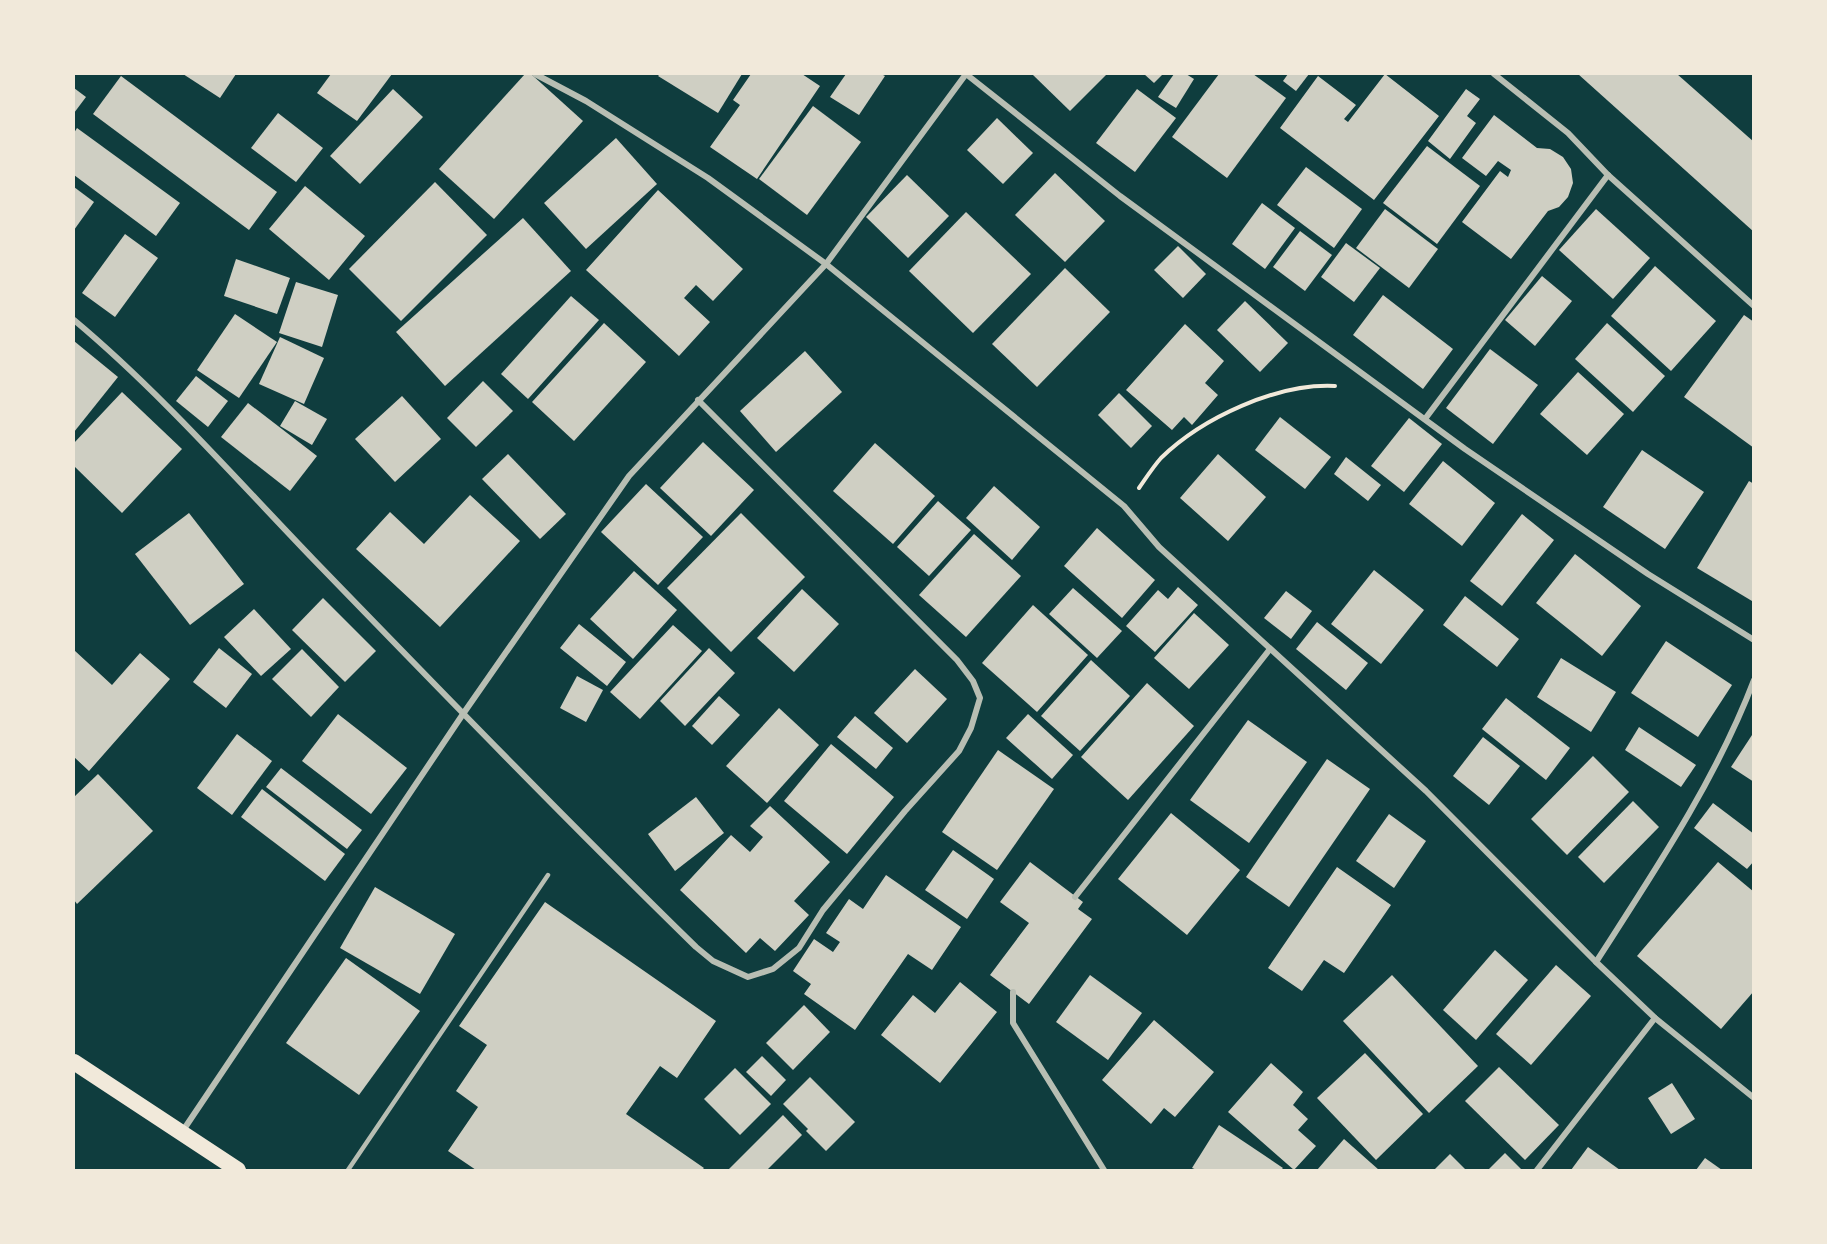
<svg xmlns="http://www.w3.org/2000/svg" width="1827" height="1244" font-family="'Public Sans',sans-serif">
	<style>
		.building { fill: #cfcfc3 }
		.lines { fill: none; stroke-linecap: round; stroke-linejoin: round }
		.path { stroke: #f1e9da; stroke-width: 4 }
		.service { stroke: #b8beb3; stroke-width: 4.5 }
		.minor { stroke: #b8beb3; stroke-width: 6 }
		.trunk { stroke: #f1e9da; stroke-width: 16 }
	</style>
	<rect width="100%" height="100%" fill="#0f3d3e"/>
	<g class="building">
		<path d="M183 74H236L220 98Z"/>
		<path d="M331 74H392L357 121 317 93Z"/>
		<path d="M525 74H531L583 121 494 219 439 169Z"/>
		<path d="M660 74H742L718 113 658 76Z"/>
		<path d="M751 74H802L820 86 757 179 710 147 740 105 733 100Z"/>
		<path d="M846 74H881L885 76 859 115 830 97Z"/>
		<path d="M1032 74H1107L1070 111Z"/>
		<path d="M1144 74H1163L1154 83Z"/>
		<path d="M1174 74H1186L1194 79 1176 108 1158 97Z"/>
		<path d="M1219 74H1253L1286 98 1227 178 1172 137Z"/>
		<path d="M1288 74H1309L1296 91 1283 81Z"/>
		<path d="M1385 74 1439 116 1374 200 1280 128 1318 76 1356 105 1344 119 1348 122Z"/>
		<path d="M1578 74H1677L1754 142V232Z"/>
		<path d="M121 76 277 192 249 230 93 114Z"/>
		<path d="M74 88 86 97 74 113Z"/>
		<path d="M393 89 423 117 360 184 330 156Z"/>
		<path d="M1137 89 1176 118 1135 172 1096 143Z"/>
		<path d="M1466 89 1480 99 1467 116 1476 123 1450 159 1428 141Z"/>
		<path d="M813 106 861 142 807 215 759 179Z"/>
		<path d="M278 113 323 148 296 182 251 148Z"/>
		<path d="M1494 115 1537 148 1550 149 1563 157 1571 169 1573 183 1568 197 1559 207 1548 211 1511 259 1462 222 1500 171 1508 177 1511 170 1498 161 1486 176 1462 158Z"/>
		<path d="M997 118 1033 153 1003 184 967 150Z"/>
		<path d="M77 128 180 203 156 236 74 175V133Z"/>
		<path d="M616 138 657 184 586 249 544 203Z"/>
		<path d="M1427 146 1480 186 1437 244 1383 203Z"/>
		<path d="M1306 167 1362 209 1334 248 1277 205Z"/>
		<path d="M1055 173 1105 221 1065 262 1015 215Z"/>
		<path d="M907 175 949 216 908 258 866 217Z"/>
		<path d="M435 182 487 235 401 321 349 269Z"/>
		<path d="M305 186 365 236 329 280 269 229Z"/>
		<path d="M74 187 94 202 74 230Z"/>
		<path d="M658 190 743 269 713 301 696 285 684 298 710 322 679 356 586 270Z"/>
		<path d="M1262 203 1295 228 1265 269 1232 244Z"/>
		<path d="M1385 209 1438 249 1409 288 1356 248Z"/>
		<path d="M1596 209 1650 258 1613 299 1559 250Z"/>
		<path d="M966 212 1031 274 973 333 909 271Z"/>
		<path d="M523 218 571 271 445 386 396 332Z"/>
		<path d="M1300 231 1332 255 1305 291 1273 267Z"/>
		<path d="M125 234 158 258 115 317 82 293Z"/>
		<path d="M1346 243 1380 268 1354 302 1321 277Z"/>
		<path d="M1178 246 1206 274 1183 298 1154 270Z"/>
		<path d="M236 259 290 278 277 314 224 296Z"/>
		<path d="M1655 266 1716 321 1671 371 1611 316Z"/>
		<path d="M1065 268 1110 312 1037 387 992 344Z"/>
		<path d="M1542 276 1572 301 1535 346 1505 320Z"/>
		<path d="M296 282 338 295 322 347 279 333Z"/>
		<path d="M1383 295 1453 349 1423 389 1353 335Z"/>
		<path d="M571 296 599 320 528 399 501 374Z"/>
		<path d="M1245 301 1288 343 1260 372 1217 330Z"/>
		<path d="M235 314 277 342 239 398 197 370Z"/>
		<path d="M1744 315 1754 322V448L1684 397Z"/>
		<path d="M604 323 646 362 574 441 532 402Z"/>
		<path d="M1607 323 1665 376 1633 412 1575 359Z"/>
		<path d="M1185 324 1224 361 1205 383 1218 395 1192 425 1184 417 1172 430 1126 390Z"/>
		<path d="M280 337 324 358 304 404 259 384Z"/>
		<path d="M74 341 118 377 74 432Z"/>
		<path d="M1490 349 1538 385 1493 444 1446 408Z"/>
		<path d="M805 351 842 392 776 452 740 411Z"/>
		<path d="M1578 372 1624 414 1587 455 1540 414Z"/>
		<path d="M196 376 228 401 208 427 176 401Z"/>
		<path d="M483 381 513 411 476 447 447 418Z"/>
		<path d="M122 392 182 449 122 513 74 466V443Z"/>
		<path d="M1119 393 1152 426 1131 448 1098 415Z"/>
		<path d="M402 396 441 439 395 482 355 439Z"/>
		<path d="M295 401 327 419 312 445 280 426Z"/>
		<path d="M248 403 317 456 290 491 221 437Z"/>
		<path d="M1280 417 1331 457 1305 489 1255 450Z"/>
		<path d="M1409 418 1442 444 1404 492 1371 466Z"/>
		<path d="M703 442 754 490 711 536 660 488Z"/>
		<path d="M875 443 935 496 893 544 833 491Z"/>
		<path d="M1642 450 1704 492 1665 549 1603 507Z"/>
		<path d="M508 454 566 514 540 539 482 479Z"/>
		<path d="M1218 454 1266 497 1228 541 1180 498Z"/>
		<path d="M1346 457 1381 485 1368 501 1334 474Z"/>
		<path d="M1443 461 1495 503 1462 546 1409 504Z"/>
		<path d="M1749 481 1754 484 1752 601 1697 568Z"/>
		<path d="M646 484 703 537 658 585 601 532Z"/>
		<path d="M994 486 1040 527 1012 560 966 518Z"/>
		<path d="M470 495 520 541 440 627 356 549 390 512 424 544Z"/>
		<path d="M938 501 971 530 929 576 897 547Z"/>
		<path d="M189 513 244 584 190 625 135 554Z"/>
		<path d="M741 513 805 577 731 652 667 588Z"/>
		<path d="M1522 514 1554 540 1502 606 1470 581Z"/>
		<path d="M1097 528 1155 580 1122 618 1064 566Z"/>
		<path d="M974 534 1021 576 966 637 919 595Z"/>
		<path d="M1575 554 1641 606 1602 656 1536 603Z"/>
		<path d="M1374 570 1424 610 1381 664 1331 624Z"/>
		<path d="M634 571 677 610 633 659 590 619Z"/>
		<path d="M1178 587 1198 605 1155 652 1126 626 1158 590 1168 599Z"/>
		<path d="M1073 588 1122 631 1097 658 1049 614Z"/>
		<path d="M802 589 839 624 794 672 757 638Z"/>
		<path d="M1286 591 1312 611 1291 639 1264 618Z"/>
		<path d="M1465 596 1519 639 1497 667 1443 625Z"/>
		<path d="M323 598 376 651 345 682 292 630Z"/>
		<path d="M1033 605 1088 655 1037 712 982 663Z"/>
		<path d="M254 609 291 649 261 676 224 637Z"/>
		<path d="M1194 613 1229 645 1189 689 1154 658Z"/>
		<path d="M1317 622 1368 663 1346 690 1296 649Z"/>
		<path d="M579 624 626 662 607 686 560 648Z"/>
		<path d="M673 625 702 651 640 719 610 692Z"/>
		<path d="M1666 641 1732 685 1698 737 1631 693Z"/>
		<path d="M219 648 252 674 226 708 193 682Z"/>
		<path d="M709 648 735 673 685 726 660 701Z"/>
		<path d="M302 649 339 687 311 717 272 679Z"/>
		<path d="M74 650 112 685 140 653 170 679 89 771 74 757Z"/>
		<path d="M1561 658 1616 692 1591 732 1537 697Z"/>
		<path d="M1091 660 1130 696 1080 751 1041 716Z"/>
		<path d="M915 669 947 699 907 743 874 713Z"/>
		<path d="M577 676 603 690 586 722 560 708Z"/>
		<path d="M1147 683 1194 726 1128 800 1081 757Z"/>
		<path d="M719 696 740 715 712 745 692 726Z"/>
		<path d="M1506 698 1570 748 1546 780 1482 729Z"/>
		<path d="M779 708 819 745 767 803 726 766Z"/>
		<path d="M338 714 407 768 371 814 302 761Z"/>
		<path d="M1028 714 1073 755 1052 779 1006 738Z"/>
		<path d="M855 716 893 748 876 769 837 737Z"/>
		<path d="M1248 720 1307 762 1249 843 1190 800Z"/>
		<path d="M1639 727 1696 765 1681 787 1625 750Z"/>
		<path d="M1754 732V782L1731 767Z"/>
		<path d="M237 734 272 761 232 815 197 788Z"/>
		<path d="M1483 737 1520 766 1489 805 1453 776Z"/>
		<path d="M831 744 894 797 847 854 784 801Z"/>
		<path d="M998 750 1054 789 997 870 942 832Z"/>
		<path d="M1593 756 1629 792 1567 855 1531 819Z"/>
		<path d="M1327 759 1370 789 1289 907 1246 877Z"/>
		<path d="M281 768 362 830 347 849 266 787Z"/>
		<path d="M98 774 153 831 77 904 74 900V797Z"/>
		<path d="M262 789 345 854 325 881 241 817Z"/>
		<path d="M696 797 724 833 675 871 648 834Z"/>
		<path d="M1633 801 1659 827 1604 883 1578 857Z"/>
		<path d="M1713 803 1754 834V861L1747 869 1694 828Z"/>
		<path d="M770 806 830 862 794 901 809 915 775 951 760 938 746 953 680 890 731 835 750 852 763 837 750 826Z"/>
		<path d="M1171 813 1240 870 1187 935 1118 879Z"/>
		<path d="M1389 814 1426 841 1394 888 1356 861Z"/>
		<path d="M953 850 994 879 967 919 925 890Z"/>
		<path d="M1030 862 1083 902 1078 909 1092 919 1029 1004 990 975 1029 923 1000 902Z"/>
		<path d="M1718 862 1754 892V991L1721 1029 1637 956Z"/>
		<path d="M1337 867 1391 905 1344 973 1324 960 1302 991 1268 968Z"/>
		<path d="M886 875 961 927 932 970 908 954 855 1030 804 994 811 984 793 971 814 939 833 952 840 942 826 933 849 899 863 909Z"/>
		<path d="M375 887 455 934 420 994 340 948Z"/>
		<path d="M545 902 716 1021 677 1078 660 1066 626 1114 704 1168 702 1170H476L448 1151 478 1107 456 1091 487 1045 459 1026Z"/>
		<path d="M1495 950 1528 980 1476 1040 1443 1010Z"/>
		<path d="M346 958 420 1011 359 1095 286 1043Z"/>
		<path d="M1556 965 1591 996 1531 1065 1496 1034Z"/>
		<path d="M1090 975 1142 1013 1108 1060 1056 1022Z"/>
		<path d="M1392 975 1478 1066 1429 1113 1343 1021Z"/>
		<path d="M960 982 997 1012 940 1083 881 1035 913 995 935 1013Z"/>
		<path d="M804 1005 830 1032 793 1070 766 1043Z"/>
		<path d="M1154 1020 1214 1072 1175 1117 1164 1108 1151 1124 1102 1080Z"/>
		<path d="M1365 1053 1423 1114 1376 1160 1317 1098Z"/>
		<path d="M762 1056 786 1080 771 1096 746 1072Z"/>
		<path d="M1271 1063 1303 1092 1293 1105 1308 1119 1298 1130 1316 1146 1294 1170 1228 1112Z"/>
		<path d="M1499 1067 1559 1125 1525 1160 1465 1101Z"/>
		<path d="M735 1068 771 1104 740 1135 704 1099Z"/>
		<path d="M810 1077 855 1122 826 1151 806 1131 808 1129 783 1104Z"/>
		<path d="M1672 1083 1695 1119 1671 1134 1648 1098Z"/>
		<path d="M783 1115 802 1135 767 1170H728Z"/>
		<path d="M1219 1125 1283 1168 1281 1170H1197L1192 1168Z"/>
		<path d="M1344 1139 1379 1170H1317Z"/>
		<path d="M1588 1147 1620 1170H1571Z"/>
		<path d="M1505 1153 1522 1170H1488Z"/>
		<path d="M1450 1154 1466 1170H1434Z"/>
		<path d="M1705 1158 1722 1170H1696Z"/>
	</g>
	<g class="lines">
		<path class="path" d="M1139 488C1146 478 1153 467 1161 458 1202 418 1277 383 1335 386"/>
		<path class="service" d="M348 1170 548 875"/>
		<g class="minor">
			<path d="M535 74 586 101 708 178 826 264 1124 506 1159 547 1426 791 1596 962"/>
			<path d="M966 74 1120 196 1465 449 1648 574 1754 640"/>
			<path d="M1494 74 1568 133 1608 175 1754 306"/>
			<path d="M74 320C160 392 236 479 314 560 440 690 566 820 696 947L713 961 748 977 773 969 799 948 823 910 905 811 959 751 971 728 980 698 973 681 957 660 698 400"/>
			<path d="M1425 419 1608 175"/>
			<path d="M1754 680C1716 780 1654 872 1596 962L1655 1018 1754 1098"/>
			<path d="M1075 897 1270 649"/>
			<path d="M1013 992V1023L1104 1170"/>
			<path d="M182 1132 463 714 629 476 826 264 966 74"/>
			<path d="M1537 1170 1655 1018"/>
		</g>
		<path class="trunk" d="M74 1062 238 1170"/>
	</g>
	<rect width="1827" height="1244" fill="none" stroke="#f1e9da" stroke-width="150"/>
</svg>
